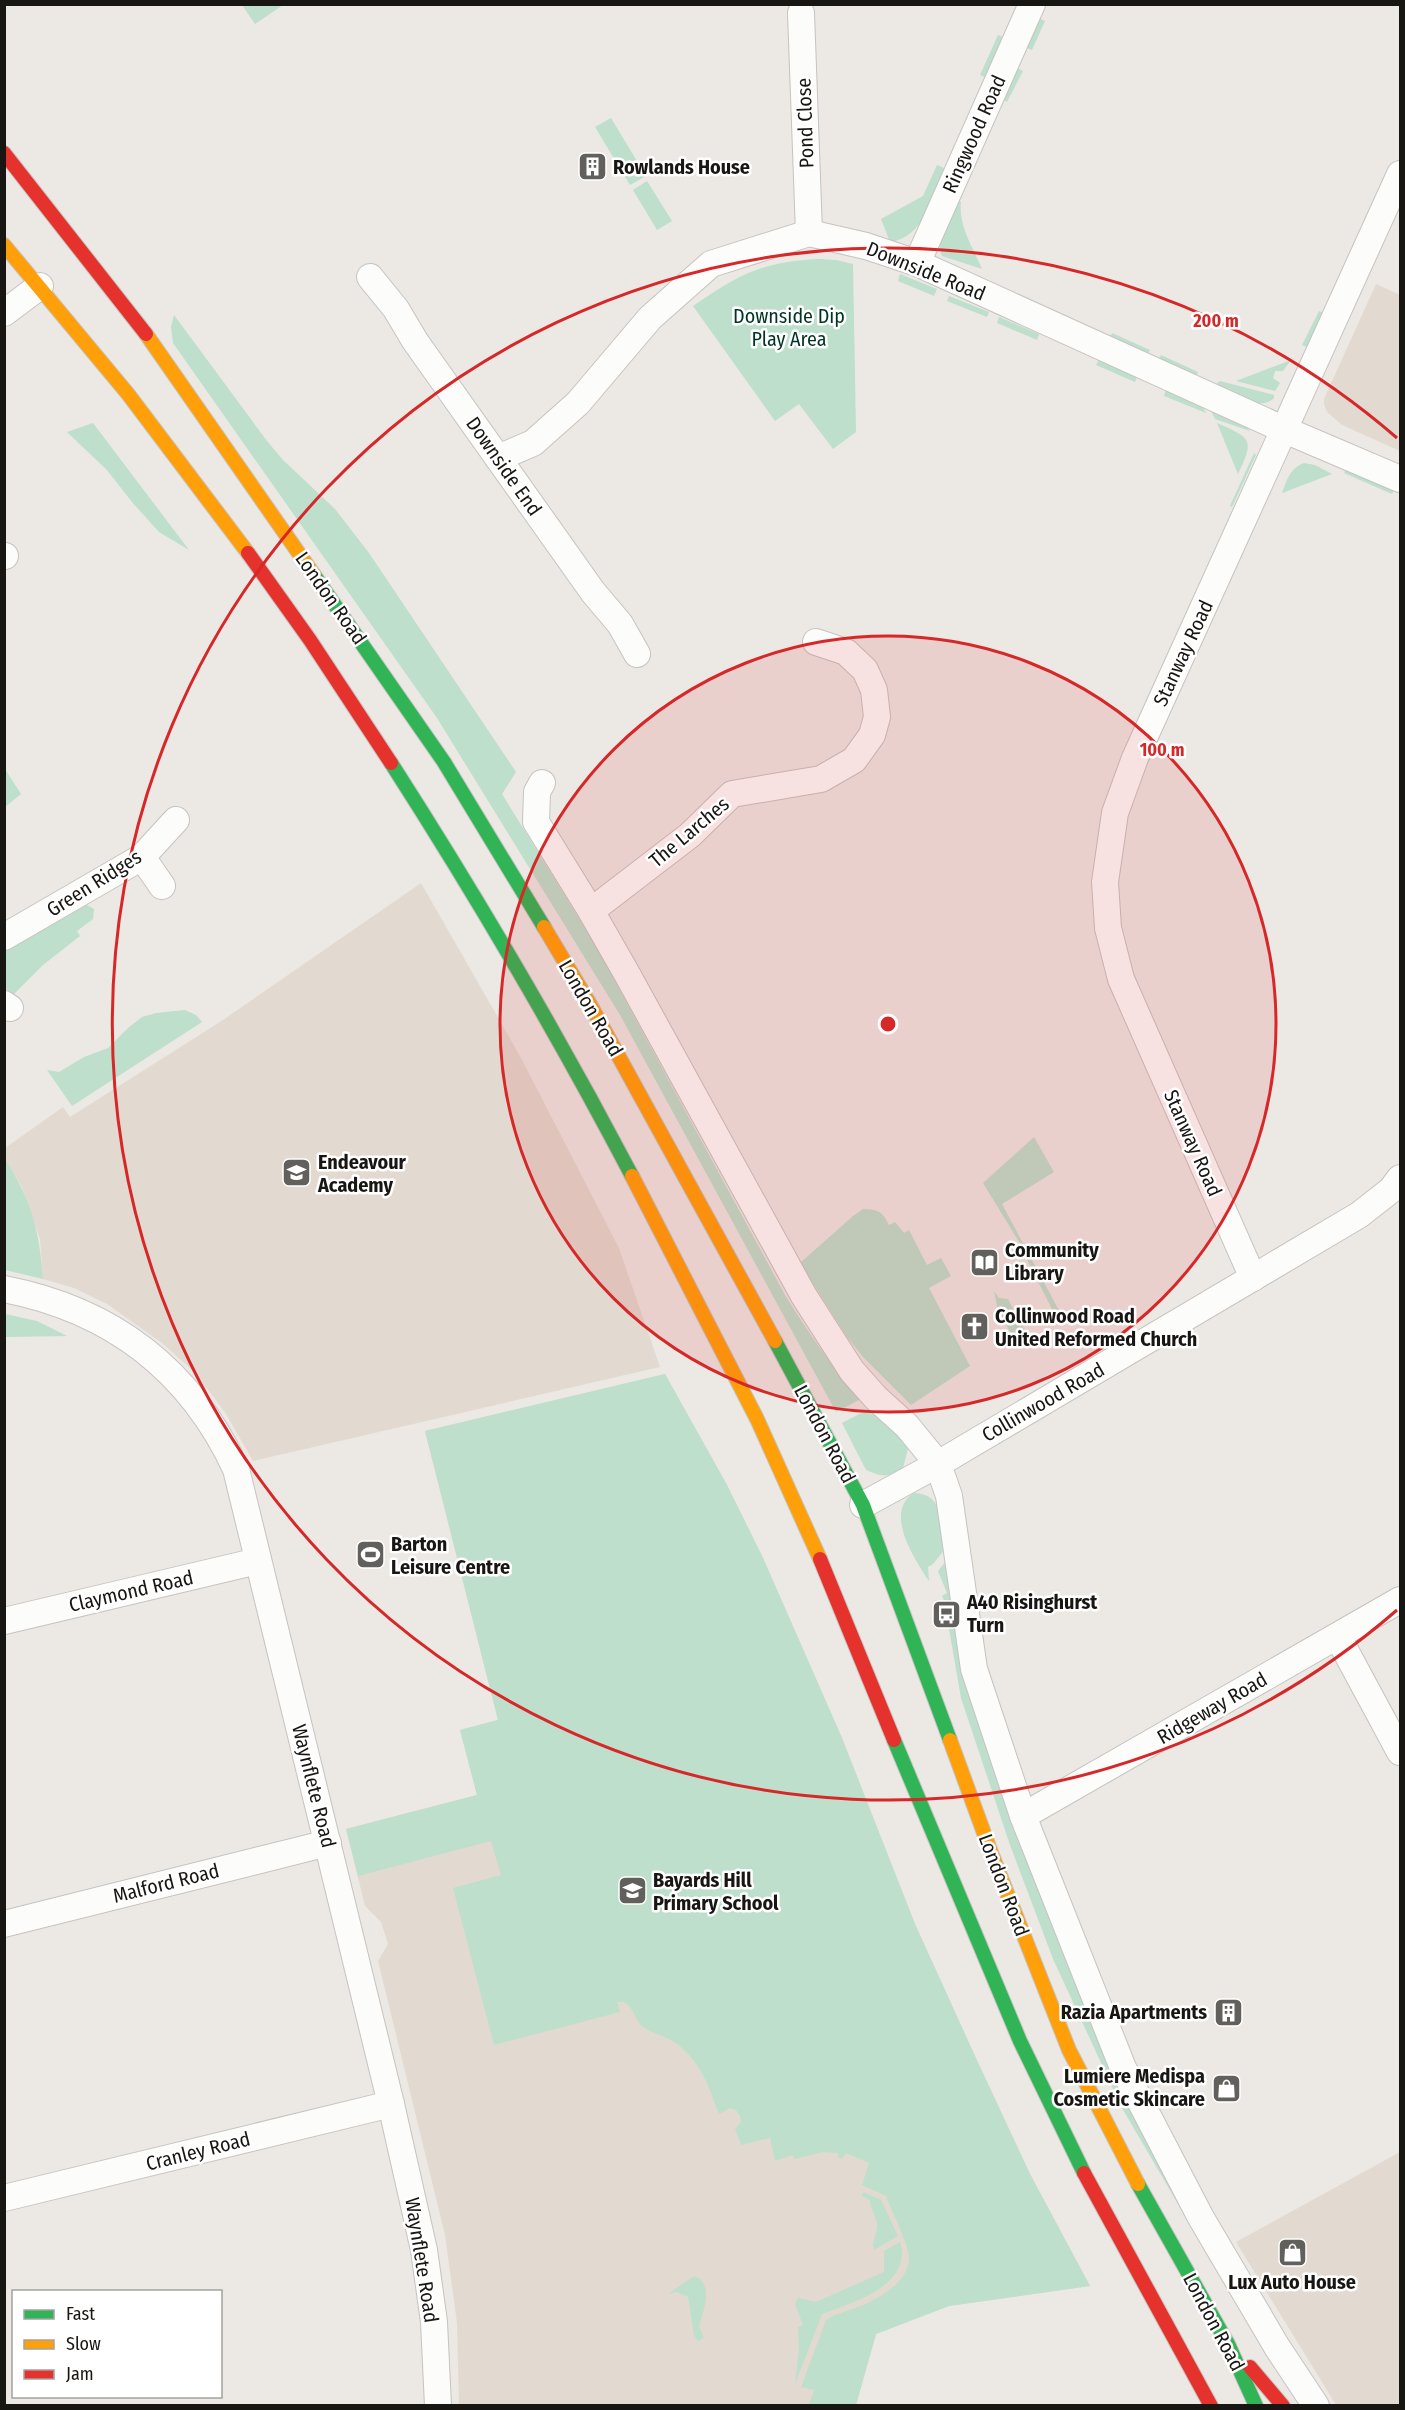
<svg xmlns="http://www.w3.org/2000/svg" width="1405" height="2410" font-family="'Fira Sans Condensed',sans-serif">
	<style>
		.built { fill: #e2dad0 }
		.green { fill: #bddfcc }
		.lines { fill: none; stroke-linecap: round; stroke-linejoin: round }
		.street-casing { stroke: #c6c3c0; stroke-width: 28 }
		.fast-casing { stroke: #c5c4c2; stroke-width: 16 }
		.slow-casing { stroke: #c5c4c2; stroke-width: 16 }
		.jam-casing { stroke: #c5c4c2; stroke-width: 16 }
		.street { stroke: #fcfcfb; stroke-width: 26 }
		.fast { stroke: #30b455; stroke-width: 14 }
		.slow { stroke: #ff9f0a; stroke-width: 14 }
		.jam { stroke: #e5322d; stroke-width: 14 }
		.ring { fill: none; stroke: #d62828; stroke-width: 3 }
		.labels { text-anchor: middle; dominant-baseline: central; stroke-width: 5; stroke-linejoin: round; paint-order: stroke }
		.street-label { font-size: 20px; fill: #181613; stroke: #fff }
		.poi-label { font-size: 20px; font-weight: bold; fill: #181613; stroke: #fff; text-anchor: start }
		.park-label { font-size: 20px; fill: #003523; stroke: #fff }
		.centre { fill: #d62828; stroke: #fff; stroke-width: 3 }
		.ring-label { font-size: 18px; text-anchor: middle; font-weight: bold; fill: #d62828; stroke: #fff; stroke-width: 5; stroke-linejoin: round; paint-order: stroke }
	</style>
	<rect width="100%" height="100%" fill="#ece8e4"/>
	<g class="built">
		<path d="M1376 284 1400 295V451L1342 425 1327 412 1324 404V399Z"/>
		<path d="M421 883 520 1056 619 1248 660 1367 253 1461 226 1414 212 1395 191 1369 162 1343 107 1304 74 1288 43 1279 40 1239 22 1187 5 1159V1148L63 1107 70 1117 223 1020Z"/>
		<path d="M665 1374 727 1485 763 1558 842 1738 915 1924 975 2056 1030 2174 1090 2286 949 2306 876 2334 856 2405H459L457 2323 445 2235 378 1961 388 1944 381 1922 365 1906 346 1829 477 1795 460 1730 498 1720 425 1431Z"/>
		<path d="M1400 2152V2405H1336L1236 2242Z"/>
	</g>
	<g class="green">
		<path d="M242 5H283L255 24Z"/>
		<path d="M1038 18 1045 21 1032 50 1025 47Z"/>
		<path d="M998 35 1005 38 987 78 980 75Z"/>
		<path d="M1015 67 1023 71 1007 102 1000 98Z"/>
		<path d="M611 118 646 176 630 185 595 127Z"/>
		<path d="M937 165 944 168C933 195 924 238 890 242L881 219 923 196Z"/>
		<path d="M647 181 672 221 657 230 633 190Z"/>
		<path d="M956 199 961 202C958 225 973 248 982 269L942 256C934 236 948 216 956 199Z"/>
		<path d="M819 259 836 260 853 264 856 432 833 449 799 404 775 421 693 306C740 274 761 262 819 259Z"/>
		<path d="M900 274 937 289 934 296 898 281Z"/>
		<path d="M949 296 989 312 987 317 947 301Z"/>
		<path d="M1319 311 1324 313 1309 348 1302 345Z"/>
		<path d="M174 315 267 441 283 460 335 509 369 553 516 772 502 794 596 946 785 1295C808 1332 831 1366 861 1399L836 1412 620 1015 437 718 173 343 171 327Z"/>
		<path d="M999 317 1039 334 1037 340 997 323Z"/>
		<path d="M1112 333 1150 350 1147 356 1109 340Z"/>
		<path d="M1161 355 1198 372 1196 378 1158 360Z"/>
		<path d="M1099 359 1137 376 1135 382 1096 365Z"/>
		<path d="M1291 360 1283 371H1275L1273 378 1280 383 1275 391 1236 381Z"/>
		<path d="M1220 381 1274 395V398C1261 412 1233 394 1218 388L1217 383Z"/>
		<path d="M1166 389 1201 403 1206 413 1164 396Z"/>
		<path d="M1209 407 1246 426 1250 431 1215 419Z"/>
		<path d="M93 423 189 550 159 532 132 502 107 470 67 432Z"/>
		<path d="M1217 423C1251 438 1255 439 1238 474Z"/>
		<path d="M1254 453 1256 455 1232 507 1230 506Z"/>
		<path d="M1304 463 1315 465 1332 474 1282 493C1287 480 1290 468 1304 463Z"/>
		<path d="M1346 469 1394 490 1392 494 1344 473Z"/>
		<path d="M5 769 21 794 5 807H4Z"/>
		<path d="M87 905 94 909 93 919 77 931 80 936 43 965 13 995 5 988V950Z"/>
		<path d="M185 1010 196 1015 202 1022 72 1106 47 1070 59 1072 84 1057 108 1048 128 1028 142 1017 156 1013Z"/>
		<path d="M1034 1137 1054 1172 1002 1204 1062 1316 1057 1319 1023 1252 1024 1250 983 1183Z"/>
		<path d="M5 1159C32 1201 39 1230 43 1279L5 1270Z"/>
		<path d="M863 1209C878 1209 883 1212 889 1225L895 1222 904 1233 909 1230 927 1265 941 1258 951 1276 929 1288 970 1366 911 1405 864 1358 847 1337 800 1263 853 1216Z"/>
		<path d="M994 1291 999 1298 1008 1299 1027 1335 1015 1342 997 1306Z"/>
		<path d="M5 1314 37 1321 67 1336 5 1337Z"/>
		<path d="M665 1374 727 1485 763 1558 842 1738 915 1924 975 2056 1030 2174 1090 2286 949 2306 876 2334 856 2405H809L814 2390 801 2387 826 2320C840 2311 856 2309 870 2302 886 2294 909 2279 909 2258 909 2245 891 2210 886 2196L862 2185 869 2163 846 2153 842 2159 838 2157V2153L823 2152 794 2159 793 2155 775 2161 770 2138 741 2145 735 2129 741 2122 740 2116 736 2110 730 2108 719 2114C708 2085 702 2063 676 2043 666 2036 652 2034 642 2026 634 2019 634 2006 623 2002H617L620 2012 494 2045 453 1888 501 1875 491 1841 358 1876 346 1829 477 1795 460 1730 498 1720 425 1431Z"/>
		<path d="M869 1409 901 1439 908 1449 903 1468C886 1478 883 1477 866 1470L842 1423Z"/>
		<path d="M914 1493C945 1494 941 1525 945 1549L933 1564 928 1567 929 1581C915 1560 883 1512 914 1493Z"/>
		<path d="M947 1560 955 1623 942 1596 947 1593 938 1571Z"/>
		<path d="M952 1622 1189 2214 1185 2216 1122 2108 1053 1959 1010 1845 961 1698 948 1623Z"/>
		<path d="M863 2192 881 2200 898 2236 874 2250C871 2240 878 2234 877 2224 876 2215 870 2209 870 2200L862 2196Z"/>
		<path d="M900 2242C913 2286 853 2302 822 2314L795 2384 799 2349 798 2327 803 2325 795 2304 798 2298 816 2302 884 2272V2251Z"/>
		<path d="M694 2276C715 2283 703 2312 699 2326L704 2338 698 2341 694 2335 688 2297 677 2292 668 2294Z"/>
	</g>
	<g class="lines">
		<defs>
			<g id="street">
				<path d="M801 13 809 233"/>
				<path d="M917 263 1032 4"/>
				<path d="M370 277 396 309 415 341 593 592 620 624 637 654"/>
				<path d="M4 313 40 286"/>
				<path d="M498 458 533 443 578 403 650 318 711 264 809 233 866 246 917 263 1285 430 1400 479"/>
				<path d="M4 556H5"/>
				<path d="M542 783 537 792 536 822 591 911 627 974 804 1296 852 1371 876 1398 907 1426 938 1464 949 1496 974 1669 1023 1816 1123 2068 1200 2216 1277 2347 1316 2406"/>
				<path d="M142 857 162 886"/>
				<path d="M591 911 690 835 732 794 821 779 854 760 872 735 877 717 874 690 865 670 846 652 816 642"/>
				<path d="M4 937 142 857 176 820"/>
				<path d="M4 1004 10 1008"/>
				<path d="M1253 1278 1121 979 1108 928 1105 882 1115 813 1135 758 1400 174"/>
				<path d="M4 1289C112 1310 190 1370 236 1469L391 2104 424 2250 434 2322 438 2406"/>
				<path d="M863 1505 938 1464 1359 1215 1391 1190 1400 1178"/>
				<path d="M4 1621 258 1561"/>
				<path d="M1338 1637 1400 1752"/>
				<path d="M1023 1816 1400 1600"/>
				<path d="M4 1924 328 1843"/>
				<path d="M4 2198 391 2104"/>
			</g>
			<g id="fast">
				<path d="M314 575 444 762 544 927"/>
				<path d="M391 763C477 897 558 1035 632 1176"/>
				<path d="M775 1341 863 1505 950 1740"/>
				<path d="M894 1740 1020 2041 1084 2173"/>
				<path d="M1138 2184 1228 2344 1256 2406"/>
			</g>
			<g id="slow">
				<path d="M4 245 128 394 248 553"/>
				<path d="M146 334 314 575"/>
				<path d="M544 927 591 1006 775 1341"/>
				<path d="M632 1176 757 1419 820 1559"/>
				<path d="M950 1740 992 1855 1069 2050 1138 2184"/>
			</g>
			<g id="jam">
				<path d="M4 153 146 334"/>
				<path d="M248 553 310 640 391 763"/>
				<path d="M820 1559 894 1740"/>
				<path d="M1084 2173 1211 2406"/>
				<path d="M1250 2367 1283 2406"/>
			</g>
		</defs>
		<use href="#street" class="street-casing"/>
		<use href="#fast" class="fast-casing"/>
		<use href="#slow" class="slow-casing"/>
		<use href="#jam" class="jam-casing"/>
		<use href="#street" class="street"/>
		<use href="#fast" class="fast"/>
		<use href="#slow" class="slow"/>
		<use href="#jam" class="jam"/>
	</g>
	<circle cx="888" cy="1024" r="388" fill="#d62828" fill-opacity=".12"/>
	<g class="ring">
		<circle cx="888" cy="1024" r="388"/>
		<path d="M1397 1610A776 776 0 1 1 1397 438"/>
	</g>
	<defs>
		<symbol id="building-square" viewBox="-11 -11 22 22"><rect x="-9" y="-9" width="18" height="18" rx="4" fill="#62605c" stroke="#fff"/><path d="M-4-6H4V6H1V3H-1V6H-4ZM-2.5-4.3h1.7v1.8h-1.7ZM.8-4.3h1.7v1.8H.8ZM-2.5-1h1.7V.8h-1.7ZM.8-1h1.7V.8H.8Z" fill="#fff"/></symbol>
		<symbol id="school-square" viewBox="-11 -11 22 22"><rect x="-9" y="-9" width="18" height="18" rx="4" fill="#62605c" stroke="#fff"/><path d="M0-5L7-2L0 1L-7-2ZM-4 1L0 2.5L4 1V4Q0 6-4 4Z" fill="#fff"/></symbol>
		<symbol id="library-square" viewBox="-11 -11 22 22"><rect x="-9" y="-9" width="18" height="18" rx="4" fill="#62605c" stroke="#fff"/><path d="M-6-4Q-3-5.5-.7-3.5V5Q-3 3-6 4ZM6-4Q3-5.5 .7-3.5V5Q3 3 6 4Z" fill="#fff"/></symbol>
		<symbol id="church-square" viewBox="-11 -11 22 22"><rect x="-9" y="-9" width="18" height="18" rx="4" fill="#62605c" stroke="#fff"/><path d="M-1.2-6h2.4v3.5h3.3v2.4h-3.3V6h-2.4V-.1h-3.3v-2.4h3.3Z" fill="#fff"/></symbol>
		<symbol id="stadium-square" viewBox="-11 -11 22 22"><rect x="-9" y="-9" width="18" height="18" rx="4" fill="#62605c" stroke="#fff"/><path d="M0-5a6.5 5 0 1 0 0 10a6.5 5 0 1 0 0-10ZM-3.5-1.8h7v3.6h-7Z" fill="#fff"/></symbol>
		<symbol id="bus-square" viewBox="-11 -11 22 22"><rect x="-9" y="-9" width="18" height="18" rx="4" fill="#62605c" stroke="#fff"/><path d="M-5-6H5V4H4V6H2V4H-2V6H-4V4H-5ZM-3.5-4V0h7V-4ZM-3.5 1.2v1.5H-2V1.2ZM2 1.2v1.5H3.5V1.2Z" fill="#fff"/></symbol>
		<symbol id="shop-square" viewBox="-11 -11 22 22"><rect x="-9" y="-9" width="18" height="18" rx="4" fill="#62605c" stroke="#fff"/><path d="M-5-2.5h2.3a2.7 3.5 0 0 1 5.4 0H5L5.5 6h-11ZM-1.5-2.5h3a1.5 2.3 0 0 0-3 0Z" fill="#fff"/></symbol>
	</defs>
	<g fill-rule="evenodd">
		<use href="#building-square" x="576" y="150" width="33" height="33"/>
		<use href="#school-square" x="280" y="1156" width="33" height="33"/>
		<use href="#library-square" x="968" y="1246" width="33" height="33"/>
		<use href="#church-square" x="958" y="1310" width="33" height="33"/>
		<use href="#stadium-square" x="354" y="1538" width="33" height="33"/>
		<use href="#bus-square" x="930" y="1598" width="33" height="33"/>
		<use href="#school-square" x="616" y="1874" width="33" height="33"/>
		<use href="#building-square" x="1212" y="1996" width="33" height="33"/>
		<use href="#shop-square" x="1210" y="2072" width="33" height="33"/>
		<use href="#shop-square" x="1276" y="2236" width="33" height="33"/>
	</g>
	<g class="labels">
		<g class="street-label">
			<text transform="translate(805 123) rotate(-92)">Pond Close</text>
			<text transform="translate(974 134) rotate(-66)">Ringwood Road</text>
			<text transform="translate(926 271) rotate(22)">Downside Road</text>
			<text transform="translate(504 466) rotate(55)">Downside End</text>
			<text transform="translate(331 598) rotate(55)">London Road</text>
			<text transform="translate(1183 653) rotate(-65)">Stanway Road</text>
			<text transform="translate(689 832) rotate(-40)">The Larches</text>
			<text transform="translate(94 883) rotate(-32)">Green Ridges</text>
			<text transform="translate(591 1008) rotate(60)">London Road</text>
			<text transform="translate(1193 1143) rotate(66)">Stanway Road</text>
			<text transform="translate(1043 1402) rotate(-30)">Collinwood Road</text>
			<text transform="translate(825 1434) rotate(62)">London Road</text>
			<text transform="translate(131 1591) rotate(-13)">Claymond Road</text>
			<text transform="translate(1212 1708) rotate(-30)">Ridgeway Road</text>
			<text transform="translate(314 1786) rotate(76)">Waynflete Road</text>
			<text transform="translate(166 1883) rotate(-14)">Malford Road</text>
			<text transform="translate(1004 1885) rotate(69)">London Road</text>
			<text transform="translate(198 2151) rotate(-14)">Cranley Road</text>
			<text transform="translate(422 2260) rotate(81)">Waynflete Road</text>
			<text transform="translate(1214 2322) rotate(62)">London Road</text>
		</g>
		<g class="poi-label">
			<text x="613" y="167">Rowlands House</text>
			<text x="318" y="1162">Endeavour<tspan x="318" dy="23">Academy</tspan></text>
			<text x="1005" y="1250">Community<tspan x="1005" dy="23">Library</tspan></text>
			<text x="995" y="1316">Collinwood Road<tspan x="995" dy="23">United Reformed Church</tspan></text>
			<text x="391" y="1544">Barton<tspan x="391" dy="23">Leisure Centre</tspan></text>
			<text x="967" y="1602">A40 Risinghurst<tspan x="967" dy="23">Turn</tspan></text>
			<text x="653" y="1880">Bayards Hill<tspan x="653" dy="23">Primary School</tspan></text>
			<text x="1207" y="2012" text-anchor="end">Razia Apartments</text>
			<text x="1205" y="2076" text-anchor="end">Lumiere Medispa<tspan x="1205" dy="23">Cosmetic Skincare</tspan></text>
			<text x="1292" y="2282" text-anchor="middle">Lux Auto House</text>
		</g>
		<g class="park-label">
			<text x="789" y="316">Downside Dip<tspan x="789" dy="23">Play Area</tspan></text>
		</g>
	</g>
	<circle cx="888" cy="1024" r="9" class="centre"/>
	<g class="ring-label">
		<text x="1216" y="327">200 m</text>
		<text x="1162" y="756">100 m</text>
	</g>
	<rect width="1405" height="2410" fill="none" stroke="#181613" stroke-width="12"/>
	<rect x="12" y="2290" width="210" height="108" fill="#ffffff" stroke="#a3a2a1" stroke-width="1.5"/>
	<rect x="24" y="2310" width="30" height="9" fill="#30b455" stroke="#a3a2a1" stroke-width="1.5"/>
	<text x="66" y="2320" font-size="18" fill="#181613">Fast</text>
	<rect x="24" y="2340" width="30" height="9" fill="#ff9f0a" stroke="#a3a2a1" stroke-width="1.5"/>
	<text x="66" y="2350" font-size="18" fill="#181613">Slow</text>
	<rect x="24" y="2370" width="30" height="9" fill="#e5322d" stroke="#a3a2a1" stroke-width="1.5"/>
	<text x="66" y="2380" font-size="18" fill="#181613">Jam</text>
</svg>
